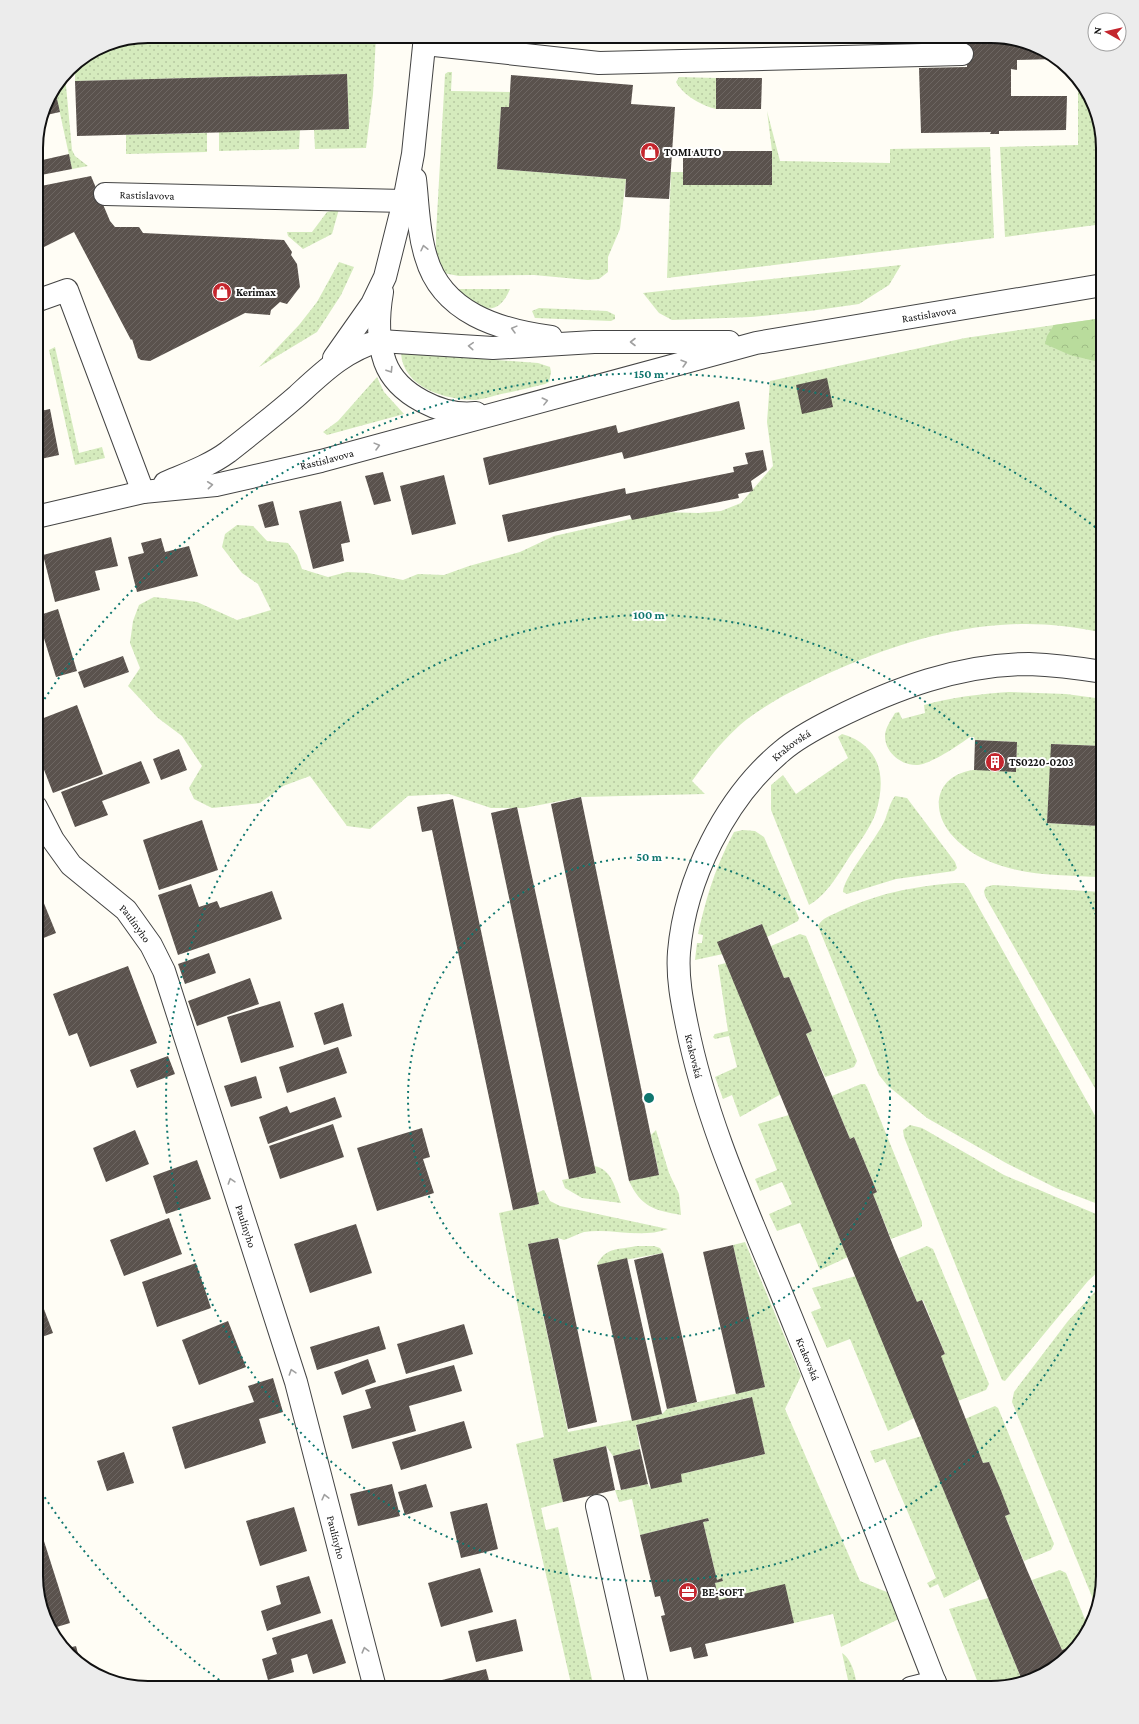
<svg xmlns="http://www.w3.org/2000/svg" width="1139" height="1724" font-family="'Crimson Pro',serif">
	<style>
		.green { fill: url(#green-dots) }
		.forest { fill: url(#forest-crowns) }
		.building { fill: url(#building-hatch) }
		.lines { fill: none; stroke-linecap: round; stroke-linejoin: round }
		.minor-casing { stroke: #444; stroke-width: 24 }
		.minor { stroke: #fff; stroke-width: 22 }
		.oneway { stroke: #a0a0a0 }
		.ring { fill: none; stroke: #0f766e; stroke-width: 2; stroke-dasharray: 2 4 }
		.labels { text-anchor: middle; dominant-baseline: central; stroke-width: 4; stroke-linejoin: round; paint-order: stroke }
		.poi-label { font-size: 11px; font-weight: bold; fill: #111; stroke: #fff; text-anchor: start }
		.street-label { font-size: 11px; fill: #111; stroke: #fff }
		.rim { fill: none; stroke: #111; stroke-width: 2 }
		.centre { fill: #0f766e; stroke: #fff; stroke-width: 2 }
		.ring-label { font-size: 12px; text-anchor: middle; font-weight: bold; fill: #0f766e; stroke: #fff; stroke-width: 4; stroke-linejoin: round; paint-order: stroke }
	</style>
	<defs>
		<pattern id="green-dots" width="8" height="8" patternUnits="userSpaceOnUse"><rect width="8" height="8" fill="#d5ebbd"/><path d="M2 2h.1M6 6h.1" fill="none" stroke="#b6c8a1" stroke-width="1.8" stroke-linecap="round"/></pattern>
		<pattern id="forest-crowns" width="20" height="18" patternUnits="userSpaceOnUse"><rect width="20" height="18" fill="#b9dc9c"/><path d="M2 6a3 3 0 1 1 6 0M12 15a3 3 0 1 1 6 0" fill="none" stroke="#9ebc85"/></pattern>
		<pattern id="building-hatch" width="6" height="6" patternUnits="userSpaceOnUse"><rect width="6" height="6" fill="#5a524d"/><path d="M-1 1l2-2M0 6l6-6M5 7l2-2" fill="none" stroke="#6d6662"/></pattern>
	</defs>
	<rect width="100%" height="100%" fill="#fffdf5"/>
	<g class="green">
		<path d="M148 36H376L373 94 366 148 315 149 314 130 349 129 347 74 75 81V65L106 44Z"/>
		<path d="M448 72H452L451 91 510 92 509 107H501L497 169 626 179 620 229 608 257V272L599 279 588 280 534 275 459 276 443 273 436 253V234L445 74Z"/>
		<path d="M65 75 72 150 75 156 88 166 72 169 55 90Z"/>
		<path d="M679 77 716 78V109C702 106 683 95 676 82Z"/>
		<path d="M1078 82 1088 92 1103 148V224L1005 237 1000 147 1078 145Z"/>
		<path d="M767 111 780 161 890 163V149L990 147 994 238 667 278 671 172H683V185H772V151Z"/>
		<path d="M300 130 299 149 219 151V132Z"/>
		<path d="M207 133V152L126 154V135Z"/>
		<path d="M339 209 332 234 303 249 288 236 287 232H312L327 212Z"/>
		<path d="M339 262 354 267 341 295 317 332 259 367 299 325 317 302Z"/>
		<path d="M901 265 889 285 859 304 810 311 751 317 672 320 659 313 643 293Z"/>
		<path d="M451 289H510C495 325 472 303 451 289Z"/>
		<path d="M539 308 607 311 615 315V319L611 321 535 318 532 311Z"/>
		<path d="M1103 318V633C1014 612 933 630 850 664 813 680 778 696 746 720 725 737 708 759 692 781L705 794 581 797 524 808H491L449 794 408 796 370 829 347 826 310 776 283 786 260 803 212 808 194 799 189 788 202 766 182 736 158 718 128 686 140 668 130 643 133 621 139 605 154 597 197 602 237 620 271 610 258 584 242 573 222 547 225 534 237 525 253 526 267 541 288 543 297 555 302 569 328 577 347 572 368 573 403 580 418 574 444 575 469 566 520 552 554 536 662 512 698 513 721 511 741 503 773 466 767 422 770 381 965 338Z"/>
		<path d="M55 347 79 453 102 447 105 458 75 465 49 350Z"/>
		<path d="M401 353 538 363 550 367 551 372 549 382 545 384C529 388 513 392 497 395 490 397 483 399 476 400 446 400 403 388 401 353Z"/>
		<path d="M377 377 384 392 404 414 327 435 323 432 338 421Z"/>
		<path d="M1009 692 1066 694 1103 699V746L1052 744 1047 823 1099 826 1098 830 1103 831 1102 876 1097 877C1059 875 1022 876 986 860 974 855 959 844 950 833 929 806 938 775 973 770 987 768 1003 771 1016 772L1017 742 975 740 974 737H970C957 746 933 763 918 765 902 766 885 753 885 736 885 728 891 720 895 713L899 712 902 719 925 713 924 705C952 697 980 694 1009 692Z"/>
		<path d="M842 734C880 745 887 776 876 812 871 827 859 843 850 856 839 873 827 895 809 905L771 810V785L783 775 796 794 848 758 838 737Z"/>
		<path d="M895 796 907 798 955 862 957 868 954 871 896 879 847 894 843 892C843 878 876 839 884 822 888 813 889 804 895 796Z"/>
		<path d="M743 830 755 831 764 837 799 918 798 921 767 937 761 924 718 942 723 954 695 960 697 943H702L703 935 698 934C707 895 715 868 734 832Z"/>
		<path d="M955 883H964L968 888 1103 1130V1206L1056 1188 1006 1163 927 1118 887 1085 879 1075 818 926C822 918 830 916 838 912 879 893 910 887 955 883Z"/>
		<path d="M993 885 1101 892 1100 1097 985 896 984 891 986 887Z"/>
		<path d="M800 934 806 936 857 1061 854 1067 825 1077 806 1034 812 1031 789 977 784 978 771 946Z"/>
		<path d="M726 963 781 1094 740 1117 732 1095 723 1099 715 1077 737 1067 729 1036 715 1039 713 1037 715 1034 728 1031 718 965Z"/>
		<path d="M861 1084H865L867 1087 922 1222V1226L920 1228 891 1239 873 1194 877 1192 854 1137 850 1139 832 1096Z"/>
		<path d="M789 1115 848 1257 820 1270 800 1223 777 1231 769 1214 792 1204 782 1182 760 1191 755 1179 777 1170 758 1124Z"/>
		<path d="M910 1125 922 1128 1004 1175 1103 1217V1267L1088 1281 1005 1381 1002 1380 904 1137 903 1130Z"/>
		<path d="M656 1130 669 1173 679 1194 681 1215C654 1210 641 1207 629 1181L659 1174 651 1135Z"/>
		<path d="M594 1166C612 1169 615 1188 621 1203L582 1198 565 1188 562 1180 596 1173Z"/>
		<path d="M544 1190 550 1201 560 1206 668 1229C640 1239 613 1228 584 1232 578 1234 570 1238 564 1240L558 1238 528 1244 568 1432 662 1414 667 1409 765 1387 733 1245 745 1242 801 1376 785 1409 860 1581 894 1595 903 1617 841 1647 833 1614 794 1623 719 1600 715 1583 723 1581 722 1578 717 1580 703 1522 709 1521 708 1518 640 1535 632 1499 619 1502 615 1490H621L648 1484 651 1489 681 1474 765 1454 751 1397 636 1425 640 1449 613 1456 606 1446 553 1459 563 1502 541 1508 546 1530 558 1527 594 1688H572L516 1444 544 1437 499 1213 539 1204 536 1193Z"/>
		<path d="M636 1246H654L660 1248 663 1253 597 1265C605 1247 618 1250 636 1246Z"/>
		<path d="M927 1246 933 1249 989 1384 986 1390 958 1401 941 1356 945 1354 923 1300 917 1302 899 1258Z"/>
		<path d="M856 1276 914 1418 888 1431 850 1339 827 1348 811 1312 821 1308 812 1288Z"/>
		<path d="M1103 1283V1576L1095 1604 1012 1402 1014 1392 1068 1321Z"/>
		<path d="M995 1406 998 1408 1054 1544 1051 1550 1024 1561 1005 1516 1010 1514 989 1462 983 1463 965 1419Z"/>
		<path d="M922 1436 980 1579 944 1598 938 1584 930 1588 927 1583 936 1578 885 1459 875 1463 870 1451Z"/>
		<path d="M1060 1570 1066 1573 1089 1629 1072 1648 1071 1646 1062 1650 1032 1580Z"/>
		<path d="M988 1598 1022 1680 991 1688H980L949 1609Z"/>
		<path d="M842 1653C852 1659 856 1677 857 1687L813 1688 848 1680Z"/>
	</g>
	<path class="forest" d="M1103 318V363L1070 355 1045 344 1047 336 1054 325Z"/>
	<g class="building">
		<path d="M967 36H998L1047 51 1055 59 1017 60V70L1011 69V96H1067L1066 130 999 131V134H990L991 132 921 133 919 68 967 67Z"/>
		<path d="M347 74 349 129 77 136 75 81Z"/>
		<path d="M511 75 633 85 631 104 675 107 669 199 625 197 626 179 497 169 501 107H509Z"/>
		<path d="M716 78H762L761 109H716Z"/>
		<path d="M55 90 60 112 42 116 45 105Z"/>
		<rect x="683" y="151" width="89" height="34"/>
		<path d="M69 154 72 169 41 175 38 161Z"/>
		<path d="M91 176 110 221 115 227H139L143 233 284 240 292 252 291 255 297 264 300 287 287 304 280 302 271 310 270 315 245 313 150 361 141 360 138 358 132 339 131 340 74 232 36 251V187Z"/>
		<path d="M827 378 833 407 802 414 796 385Z"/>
		<path d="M739 401 745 429 624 459 622 452 489 485 483 458 616 425 618 433Z"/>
		<path d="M50 409 59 455 36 460V412Z"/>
		<path d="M763 450 767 470 751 481 753 491 738 494 739 498 632 520 630 515 508 542 502 515 625 488 626 494 734 472 733 467 748 464 745 453Z"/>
		<path d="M383 472 391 501 374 505 365 476Z"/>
		<path d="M444 475 456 524 412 535 400 486Z"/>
		<path d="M273 501 279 525 265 528 258 505Z"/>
		<path d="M341 501 350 542 341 544 344 561 313 569 299 511Z"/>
		<path d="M111 537 118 566 95 571 100 590 55 602 43 555Z"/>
		<path d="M161 538 165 552 189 546 198 576 137 592 128 557 144 553 141 543Z"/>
		<path d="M58 609 77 671 56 677 37 616Z"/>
		<path d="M123 656 129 672 84 688 78 672Z"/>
		<path d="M77 705 103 774 53 793 36 749V721Z"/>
		<path d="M975 740 1017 742 1016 772 974 770Z"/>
		<path d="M1051 744 1103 746V831H1098L1099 826 1047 823Z"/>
		<path d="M179 749 187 770 161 780 153 759Z"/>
		<path d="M141 761 150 783 102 801 108 815 75 827 61 792Z"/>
		<path d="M581 797 659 1175 629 1181 551 804Z"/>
		<path d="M453 799 539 1204 513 1210 432 830 422 832 417 807Z"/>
		<path d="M517 807 596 1173 569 1179 491 813Z"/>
		<path d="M202 820 218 870 159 890 143 840Z"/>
		<path d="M36 878 40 888 36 890Z"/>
		<path d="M191 884 199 907 217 901 220 908 272 891 282 919 178 955 158 895Z"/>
		<path d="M43 901 56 933 36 941V903Z"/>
		<path d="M762 924 784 978 789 977 812 1031 806 1034 850 1139 854 1137 877 1192 873 1194 894 1248 917 1302 922 1300 945 1354 941 1356 983 1463 989 1462 1000 1488 1010 1514 1005 1516 1027 1570 1062 1650 1072 1646V1648L1047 1673 1022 1680 717 942Z"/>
		<path d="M209 953 216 973 185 984 178 964Z"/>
		<path d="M128 966 157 1043 90 1067 77 1033 69 1036 53 994Z"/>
		<path d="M250 978 259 1004 197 1026 188 1001Z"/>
		<path d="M280 1001 294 1047 241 1063 227 1017Z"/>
		<path d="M343 1003 352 1036 324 1045 314 1013Z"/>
		<path d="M338 1047 347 1073 287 1093 279 1067Z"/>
		<path d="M168 1056 175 1074 137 1088 130 1070Z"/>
		<path d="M256 1076 262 1098 231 1107 224 1086Z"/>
		<path d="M335 1097 342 1117 268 1144 259 1117 287 1106 290 1113Z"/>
		<path d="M333 1124 344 1157 280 1179 269 1146Z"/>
		<path d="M422 1128 430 1157 423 1159 434 1193 377 1211 357 1148Z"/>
		<path d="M135 1130 149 1164 106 1182 93 1148Z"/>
		<path d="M197 1160 211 1199 166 1214 153 1176Z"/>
		<path d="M169 1218 182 1254 124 1276 110 1240Z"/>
		<path d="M356 1224 372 1273 310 1293 294 1244Z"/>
		<path d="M558 1238 597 1422 568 1429 528 1244Z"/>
		<path d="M733 1245 765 1387 736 1394 703 1252Z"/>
		<path d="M663 1253 697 1402 667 1409 634 1260Z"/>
		<path d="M627 1258 662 1414 632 1421 597 1265Z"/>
		<path d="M196 1263 211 1308 157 1327 142 1282Z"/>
		<path d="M36 1288 53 1333 36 1339Z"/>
		<path d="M228 1321 246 1367 199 1385 182 1340Z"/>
		<path d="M464 1324 473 1354 406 1374 397 1344Z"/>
		<path d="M379 1326 386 1349 317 1370 310 1347Z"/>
		<path d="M368 1359 376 1382 342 1395 334 1372Z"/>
		<path d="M454 1365 462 1391 409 1406 416 1431 352 1449 343 1416 371 1408 365 1390Z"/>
		<path d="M273 1378 283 1412 259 1419 266 1443 185 1469 172 1427 254 1402 248 1386Z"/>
		<path d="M752 1397 765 1454 681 1474 682 1482 651 1489 636 1425Z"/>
		<path d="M464 1421 472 1448 401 1470 392 1442Z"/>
		<path d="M606 1446 615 1490 563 1502 553 1459Z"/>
		<path d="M640 1449 648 1484 621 1490 613 1456Z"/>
		<path d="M124 1452 134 1483 107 1491 97 1461Z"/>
		<path d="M392 1484 400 1516 358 1526 350 1494Z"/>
		<path d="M426 1484 433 1507 405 1515 398 1492Z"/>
		<path d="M487 1503 498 1549 461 1558 450 1512Z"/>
		<path d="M294 1507 307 1551 260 1566 246 1521Z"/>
		<path d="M36 1516 70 1623 50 1629 36 1576Z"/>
		<path d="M708 1518 709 1521 703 1522 717 1580 722 1578 723 1581 715 1583 719 1600 785 1584 794 1623 705 1644 708 1656 694 1659 691 1647 670 1652 661 1616 665 1615 660 1596 655 1597 640 1535Z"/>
		<path d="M480 1568 493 1612 441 1627 428 1583Z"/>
		<path d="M309 1576 321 1613 267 1631 261 1611 281 1604 276 1586Z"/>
		<path d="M332 1619 346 1663 313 1674 307 1654 291 1659 294 1672 268 1680 262 1659 277 1654 272 1638Z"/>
		<path d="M516 1619 523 1651 476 1662 468 1631Z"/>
		<path d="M76 1646 80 1661 68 1648Z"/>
		<path d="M486 1669 491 1688H436L434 1682Z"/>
	</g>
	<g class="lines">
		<defs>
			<g id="minor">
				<path d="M425 44 599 63 962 54"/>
				<path d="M415 179C418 205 418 232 426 257 442 313 499 330 551 337"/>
				<path id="s1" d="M105 194 404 201"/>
				<path d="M382 292C378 315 377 339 385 362 397 395 443 417 476 413"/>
				<path d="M36 301 67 290 143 492"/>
				<path d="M334 358 372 304 385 277 404 201 413 154 425 36"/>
				<path d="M165 483C186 474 209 466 228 452 251 434 275 415 297 396 321 374 346 349 380 341L493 348 594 342H729"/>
				<path id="s2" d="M36 517 143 492 216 485 321 461 756 343 1103 285"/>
				<path id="s3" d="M36 807 53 840 71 865 126 910 151 945 164 971 296 1382 375 1688"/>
				<path d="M597 1506 638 1688"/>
				<path d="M911 1688 935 1682"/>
				<path id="s4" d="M937 1688C890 1567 844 1447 795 1327 756 1229 708 1131 687 1026 682 1002 677 977 679 952 685 880 725 798 782 751 797 738 816 728 834 719 894 689 960 664 1029 664 1054 665 1078 668 1103 672"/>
			</g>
		</defs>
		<use href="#minor" class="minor-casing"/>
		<use href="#minor" class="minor"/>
	</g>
	<defs><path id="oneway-chevron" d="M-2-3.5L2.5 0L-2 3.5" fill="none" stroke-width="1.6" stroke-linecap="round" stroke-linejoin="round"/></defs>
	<g class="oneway">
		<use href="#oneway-chevron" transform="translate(424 248) rotate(-103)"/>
		<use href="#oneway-chevron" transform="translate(514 329) rotate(-165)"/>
		<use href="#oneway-chevron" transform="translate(633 342) rotate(180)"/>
		<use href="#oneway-chevron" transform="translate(471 346) rotate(-176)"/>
		<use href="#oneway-chevron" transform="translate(684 363) rotate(-16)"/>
		<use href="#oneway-chevron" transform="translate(390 370) rotate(58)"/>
		<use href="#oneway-chevron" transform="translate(545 401) rotate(-14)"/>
		<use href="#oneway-chevron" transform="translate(377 446) rotate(-15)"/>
		<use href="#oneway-chevron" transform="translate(210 485) rotate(-6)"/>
		<use href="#oneway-chevron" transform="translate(231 1181) rotate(-108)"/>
		<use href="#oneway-chevron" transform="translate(292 1372) rotate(-108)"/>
		<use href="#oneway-chevron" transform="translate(325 1497) rotate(-104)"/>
		<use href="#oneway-chevron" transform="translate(365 1650) rotate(-105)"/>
	</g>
	<g class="ring">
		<circle cx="649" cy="1098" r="241"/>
		<path d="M1103 1263A483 483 0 1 1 1103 933"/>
		<path d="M229 1687A724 724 0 0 1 38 1487M38 709A724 724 0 0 1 1100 531"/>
	</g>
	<defs>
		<symbol id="shop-disc" viewBox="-11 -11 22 22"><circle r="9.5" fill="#c4262e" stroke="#fff"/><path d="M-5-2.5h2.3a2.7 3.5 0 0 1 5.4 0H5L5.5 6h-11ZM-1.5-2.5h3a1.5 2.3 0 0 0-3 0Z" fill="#fff"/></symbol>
		<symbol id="building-disc" viewBox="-11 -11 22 22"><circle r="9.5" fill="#c4262e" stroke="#fff"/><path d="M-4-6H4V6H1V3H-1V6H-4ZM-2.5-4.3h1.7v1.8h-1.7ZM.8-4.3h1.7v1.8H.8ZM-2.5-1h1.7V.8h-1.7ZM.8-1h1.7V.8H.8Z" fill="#fff"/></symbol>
		<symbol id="office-disc" viewBox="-11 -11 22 22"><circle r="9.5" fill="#c4262e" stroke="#fff"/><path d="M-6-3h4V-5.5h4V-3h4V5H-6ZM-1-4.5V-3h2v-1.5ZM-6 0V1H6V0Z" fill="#fff"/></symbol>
	</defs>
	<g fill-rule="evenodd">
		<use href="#shop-disc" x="639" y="141" width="22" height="22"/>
		<use href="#shop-disc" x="211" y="281" width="22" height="22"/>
		<use href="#building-disc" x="984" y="751" width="22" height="22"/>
		<use href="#office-disc" x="677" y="1581" width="22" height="22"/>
	</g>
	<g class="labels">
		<g class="poi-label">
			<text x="664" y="152">TOMI AUTO</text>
			<text x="236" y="292">Kerimax</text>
			<text x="1009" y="762">TS0220-0203</text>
			<text x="702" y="1592">BE-SOFT</text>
		</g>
		<g class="street-label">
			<text stroke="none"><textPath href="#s1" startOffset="42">Rastislavova</textPath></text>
			<text stroke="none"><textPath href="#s2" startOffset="917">Rastislavova</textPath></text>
			<text stroke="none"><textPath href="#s2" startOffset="297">Rastislavova</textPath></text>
			<text stroke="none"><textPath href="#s4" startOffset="1025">Krakovská</textPath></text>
			<text stroke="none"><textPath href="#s3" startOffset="155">Paulínyho</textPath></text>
			<text transform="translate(694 1056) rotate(76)">Krakovská</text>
			<text stroke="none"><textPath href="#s3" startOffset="479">Paulínyho</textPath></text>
			<text transform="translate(808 1359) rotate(68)">Krakovská</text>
			<text stroke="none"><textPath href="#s3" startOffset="803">Paulínyho</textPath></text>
		</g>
	</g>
	<path d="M0 0H1139V1724H0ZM148 43H991A105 105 0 0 1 1096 148V1576A105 105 0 0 1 991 1681H148A105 105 0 0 1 43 1576V148A105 105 0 0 1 148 43Z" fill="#ececec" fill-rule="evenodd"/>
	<path class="rim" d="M148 43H991A105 105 0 0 1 1096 148V1576A105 105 0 0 1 991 1681H148A105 105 0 0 1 43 1576V148A105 105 0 0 1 148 43Z"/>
	<circle cx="649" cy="1098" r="6" class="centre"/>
	<g class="ring-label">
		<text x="649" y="378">150 m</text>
		<text x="649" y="619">100 m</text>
		<text x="649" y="861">50 m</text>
	</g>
	<g transform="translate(1107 32) rotate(278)"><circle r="19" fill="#ffffff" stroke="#a0a0a0"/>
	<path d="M0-3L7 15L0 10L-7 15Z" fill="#c4262e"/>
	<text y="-6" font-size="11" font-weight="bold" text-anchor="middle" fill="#111111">N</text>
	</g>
</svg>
